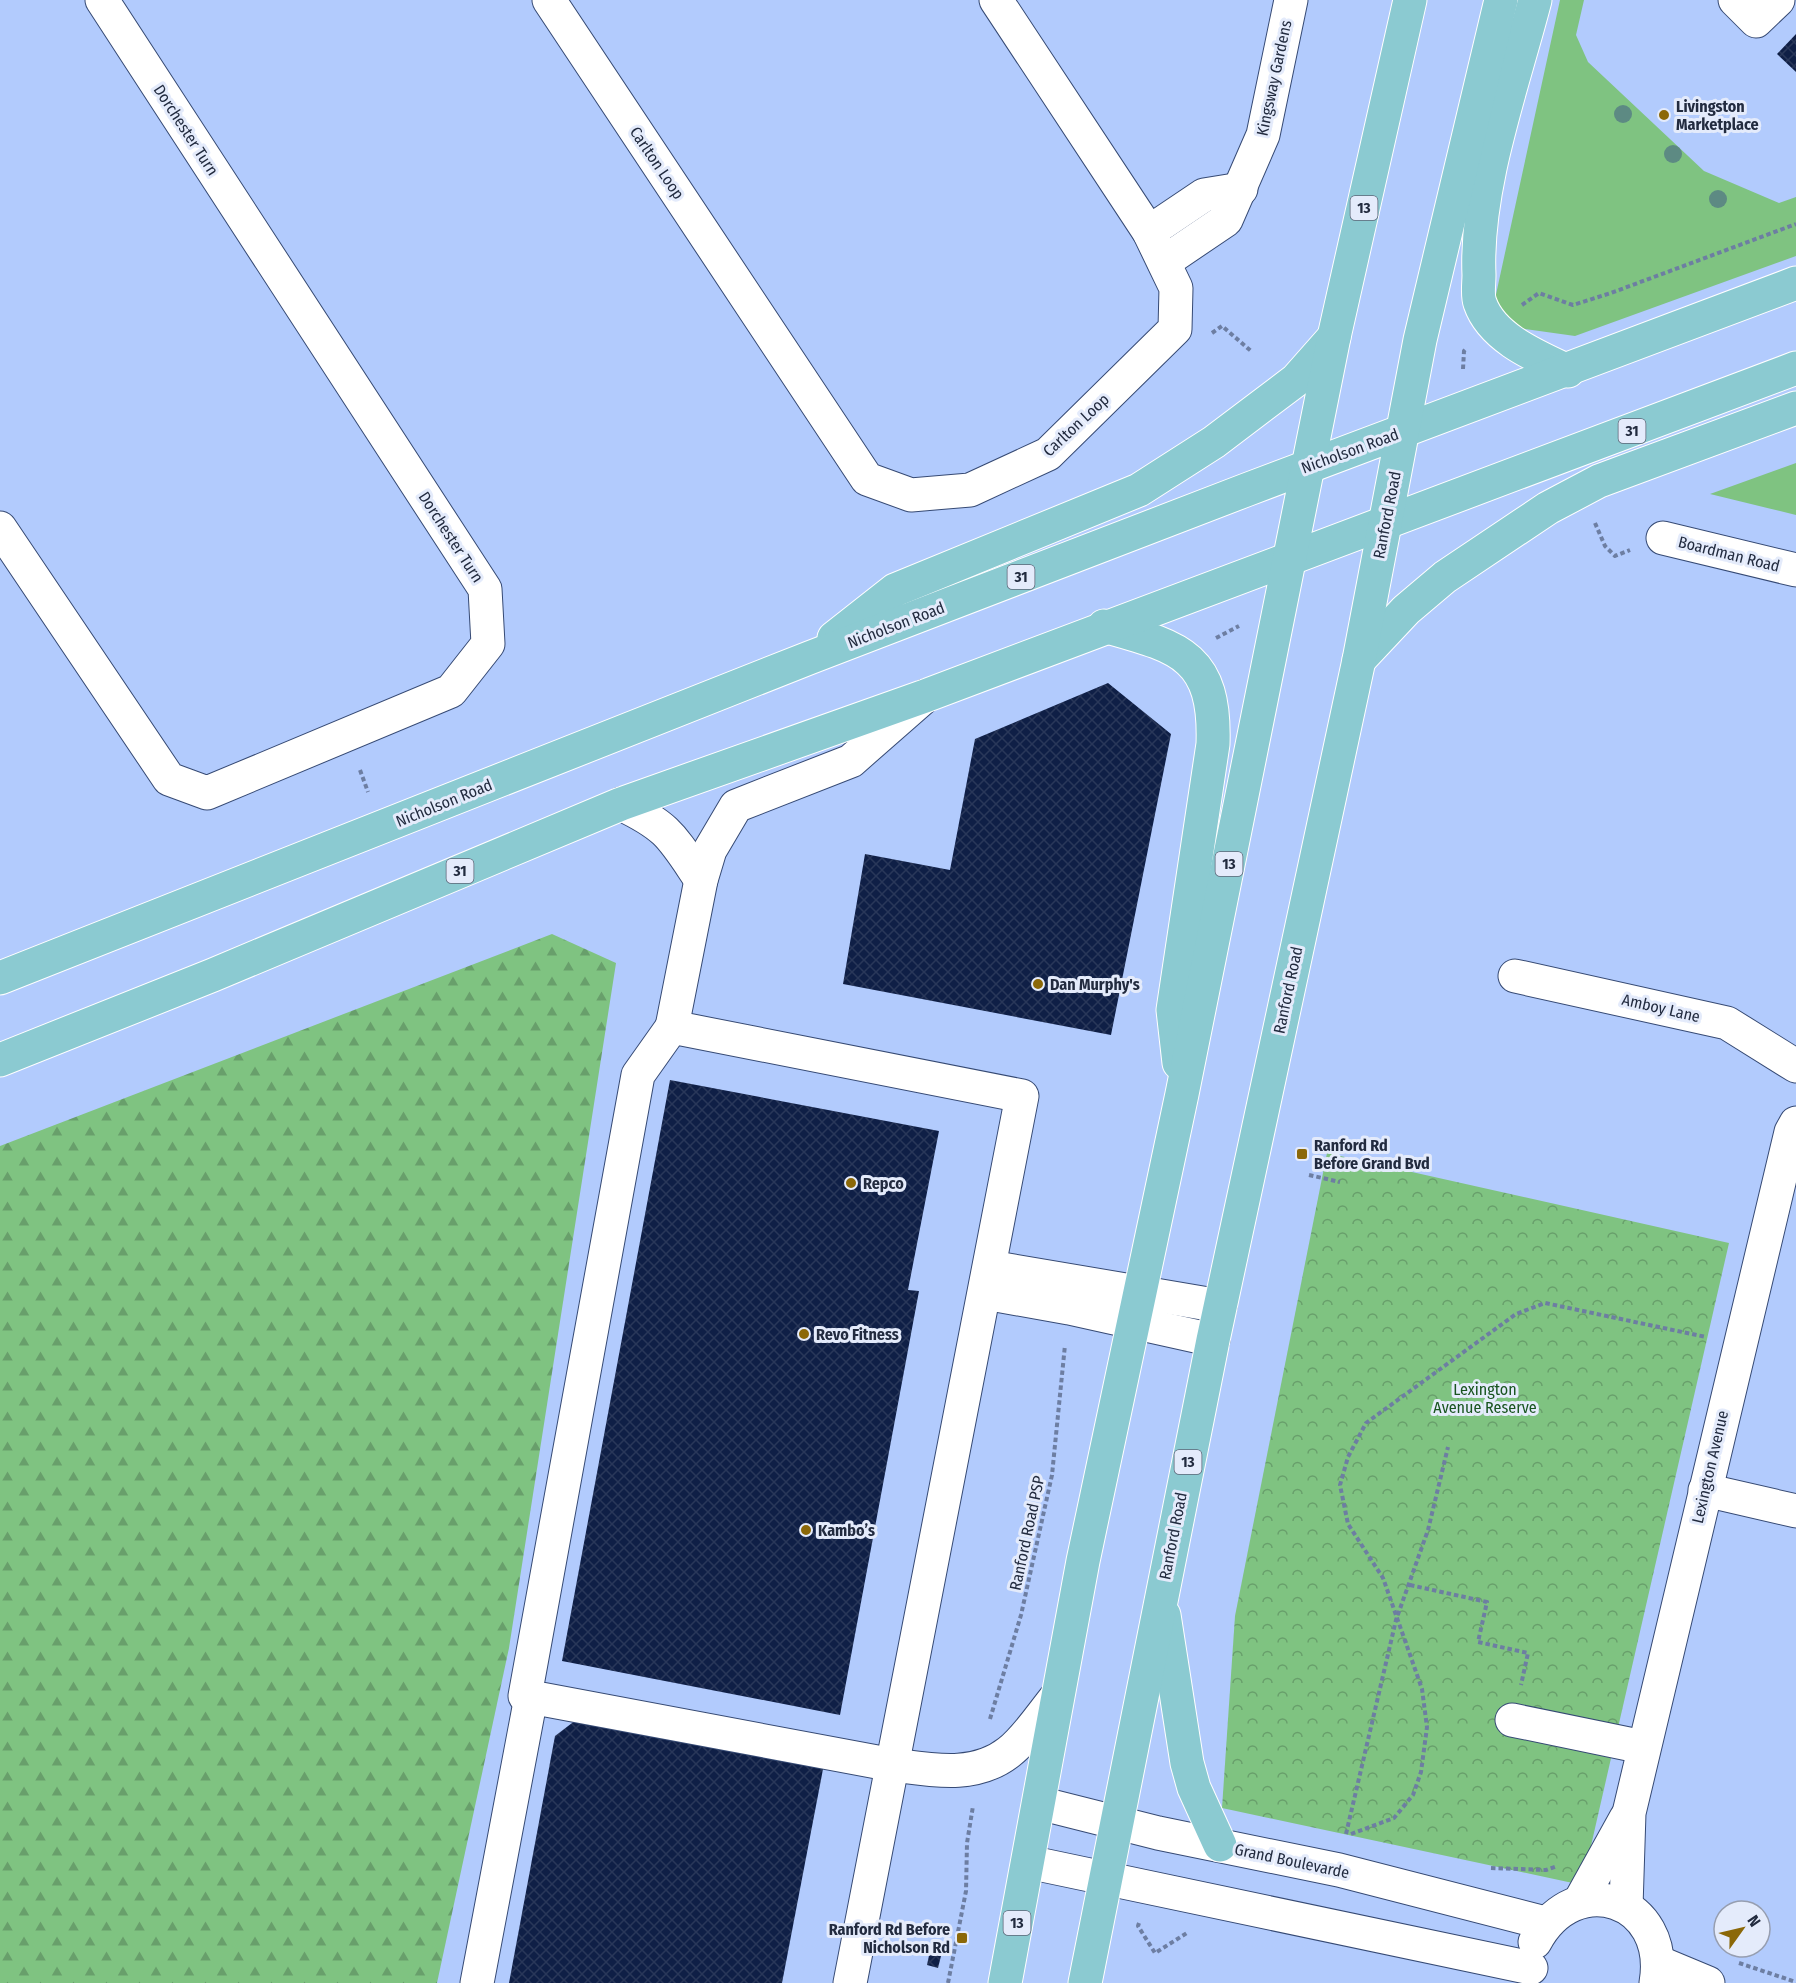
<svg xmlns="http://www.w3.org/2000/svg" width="1796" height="1983" font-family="'Fira Sans Condensed',sans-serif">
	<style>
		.green { fill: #7fc381 }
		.forest { fill: url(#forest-firs) }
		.park { fill: url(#park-crowns) }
		.building { fill: url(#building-cross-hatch) }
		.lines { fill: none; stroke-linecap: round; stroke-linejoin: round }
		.minor-casing { stroke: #364a74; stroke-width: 35 }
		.major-casing { stroke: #fff; stroke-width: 35 }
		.path { stroke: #6d7ea2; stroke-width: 4; stroke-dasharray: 4.5 3; stroke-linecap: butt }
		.minor { stroke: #fff; stroke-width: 33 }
		.major { stroke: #8bcad1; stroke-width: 33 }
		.tree { fill: #5d8a83 }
		.poi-dot { fill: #8b6808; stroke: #e4ebfb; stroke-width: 2 }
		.labels { text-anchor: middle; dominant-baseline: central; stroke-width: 6; stroke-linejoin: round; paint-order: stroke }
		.shield { fill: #e4ebfb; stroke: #5c6577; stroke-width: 1.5 }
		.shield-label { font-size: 15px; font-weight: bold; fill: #222b3f }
		.street-label { font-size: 16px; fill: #222b3f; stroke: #e4ebfb }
		.poi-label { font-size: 16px; font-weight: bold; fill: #222b3f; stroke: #e4ebfb; text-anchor: start }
		.park-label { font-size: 16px; fill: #18541f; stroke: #e4ebfb }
	</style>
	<defs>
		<pattern id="forest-firs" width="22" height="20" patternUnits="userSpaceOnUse" patternTransform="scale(1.5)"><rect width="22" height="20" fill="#7fc381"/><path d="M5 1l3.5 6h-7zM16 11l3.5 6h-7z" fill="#689f6b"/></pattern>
		<pattern id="park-crowns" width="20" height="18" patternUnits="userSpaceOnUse" patternTransform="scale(1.5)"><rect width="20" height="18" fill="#7fc381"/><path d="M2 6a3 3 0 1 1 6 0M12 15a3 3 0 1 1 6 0" fill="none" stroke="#689f6b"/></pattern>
		<pattern id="building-cross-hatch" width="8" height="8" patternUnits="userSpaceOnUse" patternTransform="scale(1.5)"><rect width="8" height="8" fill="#0f1f46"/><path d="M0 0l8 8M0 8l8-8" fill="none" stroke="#293759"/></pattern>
	</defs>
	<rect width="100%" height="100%" fill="#b2cbfd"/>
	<g class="green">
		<path d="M1560 0H1584L1576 35 1588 62 1704 171 1779 203 1796 197V256L1575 336 1525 329 1511 324 1495 299Z"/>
		<path d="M1796 463V515L1710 494Z"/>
	</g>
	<path class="forest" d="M552 934 616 963 509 1648 437 1983H0V1146Z"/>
	<path class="park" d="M1327 1153 1729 1243 1582 1885 1222 1808 1235 1616Z"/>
	<g class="building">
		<path d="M1796 34V72L1777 54Z"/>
		<path d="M1108 683 1171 734 1111 1035 843 984 865 854 950 870 975 739Z"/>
		<path d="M670 1080 939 1131 908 1290 919 1291 840 1715 562 1661Z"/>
		<path d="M576 1720 824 1764 782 1983H509L555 1736Z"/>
		<path d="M931 1946 943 1948 938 1968 927 1965Z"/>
	</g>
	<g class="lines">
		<defs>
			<g id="minor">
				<path d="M549 0 867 479 911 495 970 490 1048 454 1175 329 1176 288 1149 232 996 0"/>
				<path d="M1735 0 1756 21 1778 0"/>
				<path d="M1149 232 1204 195 1241 189"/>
				<path d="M1164 262 1226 220 1263 135 1291 0"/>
				<path d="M0 528 169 779 207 793 451 691 488 644 485 589 102 0"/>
				<path d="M1663 538 1796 570"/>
				<path d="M621 804C669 827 672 837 701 880"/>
				<path d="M1515 976 1727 1023 1796 1066"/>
				<path d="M672 1027 638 1075 525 1696 893 1765C932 1770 975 1779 1009 1752 1027 1738 1042 1714 1057 1696"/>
				<path d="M990 1267 1220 1306"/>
				<path d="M985 1293 1069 1308 1213 1340"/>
				<path d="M1705 1490 1796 1511"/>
				<path d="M1512 1720 1643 1747"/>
				<path d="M1039 1803 1158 1833 1339 1870 1545 1923"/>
				<path d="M1028 1862 1531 1968"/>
				<path d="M1580 1901 1626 1818"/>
				<path d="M1626 1907 1629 1813 1791 1132 1796 1123"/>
				<path d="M1535 1942C1575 1867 1670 1899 1656 1983"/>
				<path d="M1660 1963 1708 1983"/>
				<path d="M477 1983 531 1697"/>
				<path d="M850 1983 1022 1096 672 1027 701 880 710 850 736 806 851 761 925 696"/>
			</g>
			<g id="major">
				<path d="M1535 0C1513 85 1475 188 1479 275 1479 284 1477 295 1480 303 1492 338 1536 356 1568 371"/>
				<path d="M1104 626C1179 647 1216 655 1213 744L1173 1010 1179 1063"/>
				<path d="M834 638 895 590 1139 490 1214 442 1296 380 1334 337"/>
				<path d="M1359 660 1406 610 1445 577 1548 508 1599 481 1796 408"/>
				<path d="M0 978 809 658 1246 490 1796 283"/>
				<path d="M0 1060 213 975 621 804 925 696 1796 368"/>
				<path d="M1164 1615 1187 1763 1194 1788 1220 1845"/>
				<path d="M1005 1983 1083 1561 1182 1094 1334 337 1410 0"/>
				<path d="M1085 1983 1213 1340 1359 660 1420 340 1501 0"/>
			</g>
		</defs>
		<use href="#minor" class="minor-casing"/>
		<use href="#major" class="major-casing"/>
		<g class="path">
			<path d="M1522 305 1539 293 1573 305 1611 293 1796 224"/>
			<path d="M1212 333 1222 326 1251 351"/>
			<path d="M1463 369 1464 351 1467 348"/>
			<path d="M1595 523 1605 546 1615 556 1630 550"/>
			<path d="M1216 638 1239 626"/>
			<path d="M360 770 368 792"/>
			<path d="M1309 1175 1340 1182"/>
			<path d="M1410 1585 1487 1602 1478 1642 1528 1653 1521 1685"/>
			<path d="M990 1719 1021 1615 1052 1475 1065 1345"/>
			<path d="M1346 1834 1396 1620 1428 1530 1448 1447"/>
			<path d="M1351 1834 1394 1818 1413 1795 1421 1772 1427 1727 1422 1689 1383 1578 1348 1524 1340 1485 1348 1457 1366 1423 1516 1314 1545 1303 1706 1337"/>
			<path d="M1491 1868 1546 1870 1557 1866"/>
			<path d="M1139 1923 1138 1926 1155 1953 1187 1933"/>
			<path d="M1739 1963 1796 1982"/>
			<path d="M948 1983 966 1891 967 1843 973 1806"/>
		</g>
		<use href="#minor" class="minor"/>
		<use href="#major" class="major"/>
	</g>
	<g class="tree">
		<circle cx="1623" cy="114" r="9"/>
		<circle cx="1673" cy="154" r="9"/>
		<circle cx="1718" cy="199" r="9"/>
	</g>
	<g class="poi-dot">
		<circle cx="1664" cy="115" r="6"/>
		<circle cx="1038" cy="984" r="6"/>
		<rect x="1296" y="1148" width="12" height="12" rx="3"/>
		<circle cx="851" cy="1183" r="6"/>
		<circle cx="804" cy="1334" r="6"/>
		<circle cx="806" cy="1530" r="6"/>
		<rect x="956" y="1932" width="12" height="12" rx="3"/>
	</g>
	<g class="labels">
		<g class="shield">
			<rect x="1350.5" y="196" width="27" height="24" rx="4.5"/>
			<rect x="1618.5" y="419" width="27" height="24" rx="4.5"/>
			<rect x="1007.5" y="565" width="27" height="24" rx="4.5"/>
			<rect x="1215.5" y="852" width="27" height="24" rx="4.5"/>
			<rect x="446.5" y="859" width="27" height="24" rx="4.5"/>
			<rect x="1174.5" y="1450" width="27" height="24" rx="4.5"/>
			<rect x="1003.5" y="1911" width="27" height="24" rx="4.5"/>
		</g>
		<g class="shield-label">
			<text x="1364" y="208">13</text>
			<text x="1632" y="431">31</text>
			<text x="1021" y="577">31</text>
			<text x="1229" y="864">13</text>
			<text x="460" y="871">31</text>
			<text x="1188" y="1462">13</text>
			<text x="1017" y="1923">13</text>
		</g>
		<g class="street-label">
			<text transform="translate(1274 78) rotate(-78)">Kingsway Gardens</text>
			<text transform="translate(186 130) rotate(57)">Dorchester Turn</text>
			<text transform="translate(657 163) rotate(56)">Carlton Loop</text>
			<text transform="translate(1076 425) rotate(-43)">Carlton Loop</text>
			<text transform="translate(1350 451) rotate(-20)">Nicholson Road</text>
			<text transform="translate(1387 515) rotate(-79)">Ranford Road</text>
			<text transform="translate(451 537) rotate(57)">Dorchester Turn</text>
			<text transform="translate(1729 554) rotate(14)">Boardman Road</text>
			<text transform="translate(896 625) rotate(-21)">Nicholson Road</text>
			<text transform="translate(444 803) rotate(-22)">Nicholson Road</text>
			<text transform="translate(1288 990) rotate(-78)">Ranford Road</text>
			<text transform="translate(1661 1008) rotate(13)">Amboy Lane</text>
			<text transform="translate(1710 1467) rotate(-77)">Lexington Avenue</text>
			<text transform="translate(1027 1533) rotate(-78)">Ranford Road PSP</text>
			<text transform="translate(1173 1536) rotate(-79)">Ranford Road</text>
			<text transform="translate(1292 1861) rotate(12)">Grand Boulevarde</text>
		</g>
		<g class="poi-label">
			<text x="1676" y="106">Livingston<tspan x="1676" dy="18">Marketplace</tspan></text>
			<text x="1050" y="984">Dan Murphy's</text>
			<text x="1314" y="1145">Ranford Rd<tspan x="1314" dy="18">Before Grand Bvd</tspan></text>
			<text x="863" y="1183">Repco</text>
			<text x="816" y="1334">Revo Fitness</text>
			<text x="818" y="1530">Kambo’s</text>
			<text x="950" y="1929" text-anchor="end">Ranford Rd Before<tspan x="950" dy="18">Nicholson Rd</tspan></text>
		</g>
		<g class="park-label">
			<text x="1485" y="1389">Lexington<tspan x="1485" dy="18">Avenue Reserve</tspan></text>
		</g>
	</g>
	<g transform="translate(1742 1929) rotate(56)"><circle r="28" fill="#e4ebfb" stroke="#969eb0" stroke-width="1.5"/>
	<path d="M0-4.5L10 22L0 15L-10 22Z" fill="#8b6808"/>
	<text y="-9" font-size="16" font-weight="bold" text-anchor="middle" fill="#222b3f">N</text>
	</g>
</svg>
